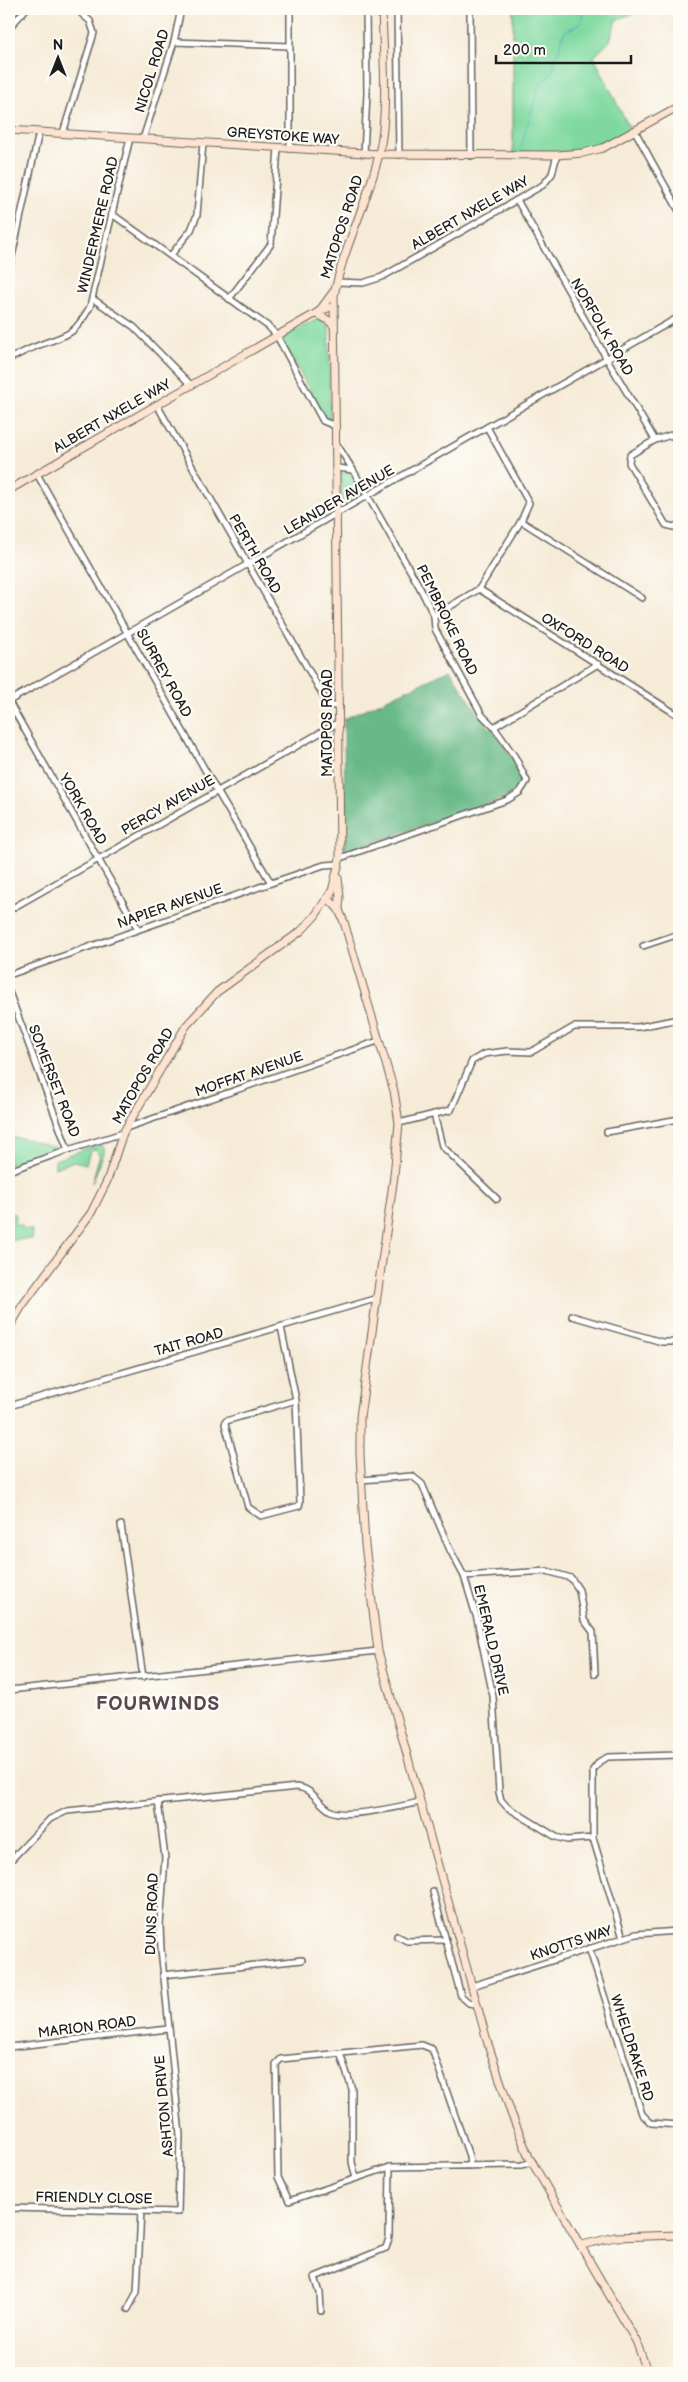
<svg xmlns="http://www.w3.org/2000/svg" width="688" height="2382" font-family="'Balsamiq Sans',sans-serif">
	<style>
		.green { fill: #7fd99f; stroke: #4e7a5e }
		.forest { fill: #67b986; stroke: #426a51 }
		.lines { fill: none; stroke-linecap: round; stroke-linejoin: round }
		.stream { stroke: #48a6c6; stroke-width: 1 }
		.street-casing { stroke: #68645d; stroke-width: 8 }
		.secondary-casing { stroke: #68645d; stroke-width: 9 }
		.street { stroke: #fff; stroke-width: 5 }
		.secondary { stroke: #fde4d0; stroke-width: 7 }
		.labels { text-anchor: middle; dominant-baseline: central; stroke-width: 4.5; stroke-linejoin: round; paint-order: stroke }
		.street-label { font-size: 14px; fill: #1c1c1c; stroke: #fdfcf7 }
		.district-label { font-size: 19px; font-weight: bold; letter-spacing: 1px; fill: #594852; stroke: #fdfcf7 }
	</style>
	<rect width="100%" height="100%" fill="#fdfcf7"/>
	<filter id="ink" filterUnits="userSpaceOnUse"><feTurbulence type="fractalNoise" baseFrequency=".02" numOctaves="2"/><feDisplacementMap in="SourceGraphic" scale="10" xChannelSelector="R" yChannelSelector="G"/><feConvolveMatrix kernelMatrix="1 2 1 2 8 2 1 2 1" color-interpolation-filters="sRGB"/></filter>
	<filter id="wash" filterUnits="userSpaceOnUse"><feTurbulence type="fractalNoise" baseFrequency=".0096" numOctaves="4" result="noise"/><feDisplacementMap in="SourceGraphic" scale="20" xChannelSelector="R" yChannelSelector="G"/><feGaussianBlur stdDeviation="1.12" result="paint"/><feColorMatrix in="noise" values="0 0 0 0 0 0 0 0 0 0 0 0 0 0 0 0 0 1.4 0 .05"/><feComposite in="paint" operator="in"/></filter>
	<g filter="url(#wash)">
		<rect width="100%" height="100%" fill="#f6ebd7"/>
		<g class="green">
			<path d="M513 9H646L616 20 610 41 594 57 631 132 602 146 582 151 513 154Z"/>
			<path d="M319 319 329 324 330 420 325 418 282 340 285 335Z"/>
			<path d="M341 472H350L364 495 346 505 341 503Z"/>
			<path d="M9 1137 22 1138 58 1148 9 1165Z"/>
			<path d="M98 1144 102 1145 105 1150 92 1183 100 1154 96 1149 90 1151 86 1164 74 1161 55 1168V1160Z"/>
			<path d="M9 1200 10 1214H16L14 1224 22 1225 23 1229 32 1230V1239L9 1240Z"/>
		</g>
		<path class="forest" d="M450 670 482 719 494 731 521 771 524 778 520 788 505 798 345 852 344 719Z"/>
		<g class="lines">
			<path class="stream" d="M521 147 539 85 552 73 564 32 581 23 584 9"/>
		</g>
	</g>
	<g filter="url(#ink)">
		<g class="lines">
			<defs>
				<g id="street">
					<path d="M290 9V149"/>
					<path d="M397 9 399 155"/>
					<path d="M470 9 471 156"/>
					<path d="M9 28 26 9"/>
					<path d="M174 42 290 46"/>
					<path d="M635 131 679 211"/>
					<path d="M63 133 94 33 90 21 76 9"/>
					<path d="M143 139 174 42 181 9"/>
					<path d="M364 154 367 94 366 9"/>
					<path d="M517 200 607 359 655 440 671 435 679 441"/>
					<path d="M112 214 269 327 277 336 323 421 335 426"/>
					<path d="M171 255 191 230 197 215 203 143"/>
					<path d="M9 270 39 132"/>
					<path d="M337 282 363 283 382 277 543 185 552 174 557 155"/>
					<path d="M93 299 134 327 190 384"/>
					<path d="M229 299 271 244 278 148"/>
					<path d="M9 359C20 354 30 348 42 344 70 334 74 335 90 307L130 138"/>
					<path d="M157 405 328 704 340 708"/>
					<path d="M655 440 630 455 629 463 666 525 674 527 679 524"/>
					<path d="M336 443 353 470"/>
					<path d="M337 468 353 470 419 586 434 616 435 629 482 715 494 727 515 757 527 781 520 792 507 800 340 858"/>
					<path d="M37 474 217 791 271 883"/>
					<path d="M521 521 642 598"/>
					<path d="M479 589 679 716"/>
					<path d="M434 616 479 589 521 521 529 503 487 427"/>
					<path d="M9 701 679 317"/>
					<path d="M9 702 138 929"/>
					<path d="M494 727 598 664"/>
					<path d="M9 910 339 722"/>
					<path d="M643 946 679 934"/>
					<path d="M9 975 271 883 324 865 339 864"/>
					<path d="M9 992 68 1150"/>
					<path d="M434 1114 442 1146 497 1199"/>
					<path d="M399 1123 451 1110 472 1061 484 1054 507 1051 531 1052 574 1027H638L679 1019"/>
					<path d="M126 1128 378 1041"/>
					<path d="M607 1132 679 1119"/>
					<path d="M9 1171 68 1150 123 1133"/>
					<path d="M572 1316 662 1342H679"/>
					<path d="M281 1327 296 1400 300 1502 299 1506 261 1516 248 1507 225 1424 226 1421 296 1400"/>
					<path d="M9 1406 375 1299"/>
					<path d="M361 1480 412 1476 422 1484 450 1550 464 1576 477 1619 493 1696 499 1792 501 1800 507 1807 556 1837 567 1840 593 1838"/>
					<path d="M121 1525 143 1677"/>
					<path d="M464 1576 547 1571 571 1578 579 1590 584 1620 593 1632 595 1674"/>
					<path d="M9 1690 378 1651"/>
					<path d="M9 1862 50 1819 67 1811 297 1787C314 1789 318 1804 331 1811 346 1819 402 1806 420 1802"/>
					<path d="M433 1892 461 1996 469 2003 476 2004"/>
					<path d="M397 1936 407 1941 445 1940"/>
					<path d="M623 1938 593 1838V1770L600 1761 608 1757 679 1755"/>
					<path d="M589 1948 642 2114 651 2123 679 2125"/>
					<path d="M163 1975 302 1960"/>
					<path d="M472 1986 636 1934 679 1931"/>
					<path d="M9 2047 168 2029"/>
					<path d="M340 2053 352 2089V2162L356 2178"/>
					<path d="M470 2166 469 2156 432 2049 422 2045 281 2059 276 2064 278 2177 289 2201 390 2167 522 2165 533 2162"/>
					<path d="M9 2208 178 2212 180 2135 161 1949 160 1925 165 1858 158 1801"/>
					<path d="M128 2309 137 2292 141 2211"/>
					<path d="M321 2311 320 2293 315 2277 386 2248 389 2238 390 2167"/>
				</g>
				<g id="secondary">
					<path d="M9 130 379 154 557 155 583 153 603 148 679 106"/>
					<path d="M320 310 334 291"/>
					<path d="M317 314 328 320 334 326"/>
					<path d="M9 490 320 311 334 306"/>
					<path d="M338 878 340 896 339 910"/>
					<path d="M328 898 339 910 344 922 394 1091 399 1123 394 1176 360 1417V1454L365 1545 378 1651 488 2044 511 2113 529 2157 636 2341 648 2373"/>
					<path d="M9 1328 22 1306 91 1213 107 1181 123 1133 186 1026 217 992 301 931 315 916 332 891 340 858 334 296C343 247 368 203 379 154 389 110 383 54 382 9"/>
					<path d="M582 2245 615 2237 679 2235"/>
				</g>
			</defs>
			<use href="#street" class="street-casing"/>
			<use href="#secondary" class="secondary-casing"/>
			<use href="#street" class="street"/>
			<use href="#secondary" class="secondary"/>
		</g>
	</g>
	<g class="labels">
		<g class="street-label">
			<text transform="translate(152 71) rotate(-73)">NICOL ROAD</text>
			<text transform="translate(283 136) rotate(4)">GREYSTOKE WAY</text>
			<text transform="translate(470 213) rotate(-30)">ALBERT NXELE WAY</text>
			<text transform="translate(98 225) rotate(-77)">WINDERMERE ROAD</text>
			<text transform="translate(342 227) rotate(-72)">MATOPOS ROAD</text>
			<text transform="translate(602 327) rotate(60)">NORFOLK ROAD</text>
			<text transform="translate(112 416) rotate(-30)">ALBERT NXELE WAY</text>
			<text transform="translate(339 500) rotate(-30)">LEANDER AVENUE</text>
			<text transform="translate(255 554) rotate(60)">PERTH ROAD</text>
			<text transform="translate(447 620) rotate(64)">PEMBROKE ROAD</text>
			<text transform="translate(585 643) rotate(32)">OXFORD ROAD</text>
			<text transform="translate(164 673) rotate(61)">SURREY ROAD</text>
			<text transform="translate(327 723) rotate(-90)">MATOPOS ROAD</text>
			<text transform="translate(168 805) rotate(-30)">PERCY AVENUE</text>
			<text transform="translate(83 809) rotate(60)">YORK ROAD</text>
			<text transform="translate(170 906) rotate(-19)">NAPIER AVENUE</text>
			<text transform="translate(249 1074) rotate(-19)">MOFFAT AVENUE</text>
			<text transform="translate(143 1076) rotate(-60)">MATOPOS ROAD</text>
			<text transform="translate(54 1081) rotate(69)">SOMERSET ROAD</text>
			<text transform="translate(189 1342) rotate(-16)">TAIT ROAD</text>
			<text transform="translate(491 1640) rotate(77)">EMERALD DRIVE</text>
			<text transform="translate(152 1914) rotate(-88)">DUNS ROAD</text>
			<text transform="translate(571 1943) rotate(-18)">KNOTTS WAY</text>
			<text transform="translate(87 2027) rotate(-7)">MARION ROAD</text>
			<text transform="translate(632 2048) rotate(72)">WHELDRAKE RD</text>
			<text transform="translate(164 2106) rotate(-95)">ASHTON DRIVE</text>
			<text transform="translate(94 2198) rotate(1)">FRIENDLY CLOSE</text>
		</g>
		<g class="district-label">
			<text x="158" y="1704">FOURWINDS</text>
		</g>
	</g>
	<rect width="688" height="2382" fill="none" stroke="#fdfcf7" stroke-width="30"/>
	<g transform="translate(58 58)" stroke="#fdfcf7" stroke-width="4" paint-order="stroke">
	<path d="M0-4L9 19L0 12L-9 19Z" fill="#1c1c1c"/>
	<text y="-8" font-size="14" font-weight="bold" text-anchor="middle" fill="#1c1c1c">N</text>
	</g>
	<path d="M496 55v8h135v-8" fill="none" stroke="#1c1c1c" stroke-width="2.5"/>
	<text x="503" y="55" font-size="15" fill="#1c1c1c" stroke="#fdfcf7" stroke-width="4" paint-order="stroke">200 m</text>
</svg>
